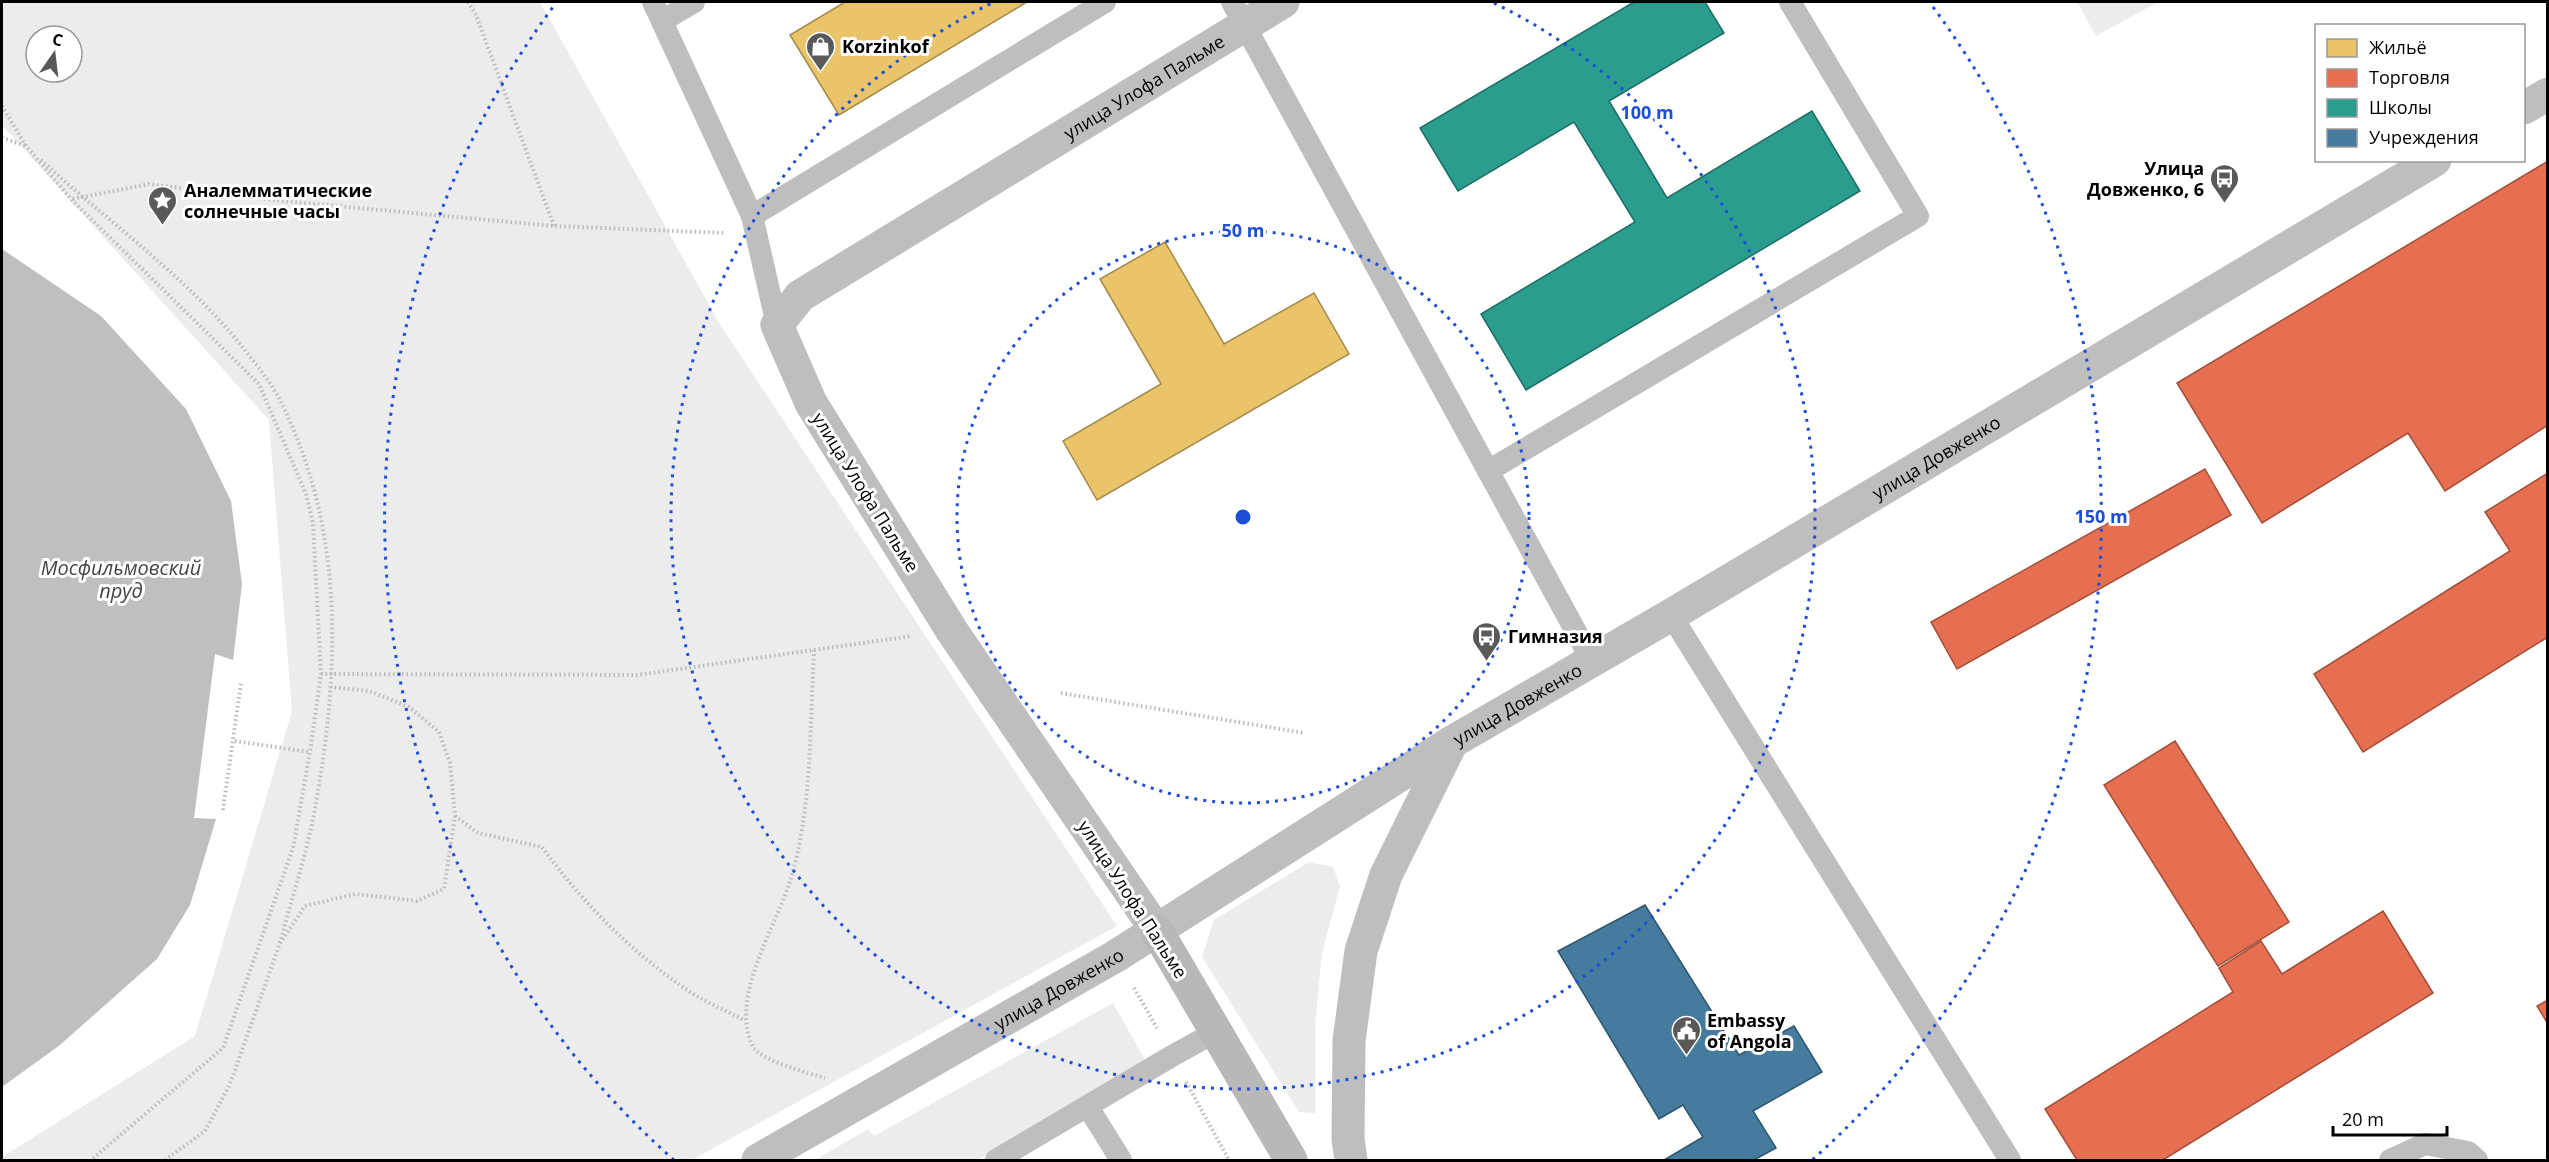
<svg xmlns="http://www.w3.org/2000/svg" width="2549" height="1162" font-family="'Open Sans',sans-serif">
	<style>
		.green { fill: #ececec; fill-rule: evenodd }
		.water { fill: #bfbfbf }
		.homes { fill: #e9c46a; stroke: #a3894a; stroke-width: 1.5 }
		.shops { fill: #e76f51; stroke: #a24e39; stroke-width: 1.5 }
		.schools { fill: #2a9d8f; stroke: #1d6e64; stroke-width: 1.5 }
		.public { fill: #457b9d; stroke: #30566e; stroke-width: 1.5 }
		.lines { fill: none; stroke-linecap: round; stroke-linejoin: round }
		.path { stroke: #b9b9b9; stroke-width: 4; stroke-dasharray: 1.5 3; stroke-linecap: butt }
		.lane { stroke: #bebebe; stroke-width: 22 }
		.street { stroke: #bebebe; stroke-width: 33 }
		.secondary { stroke: #b8b8b8; stroke-width: 33 }
		.ring { fill: none; stroke: #1d4ed8; stroke-width: 3; stroke-dasharray: 3 6 }
		.labels { text-anchor: middle; dominant-baseline: central; stroke-width: 6; stroke-linejoin: round; paint-order: stroke }
		.poi-label { font-size: 18px; font-weight: bold; fill: #000; stroke: #fff; text-anchor: start }
		.street-label { font-size: 18px; fill: #000; stroke: #fff }
		.water-label { font-size: 20px; font-style: italic; fill: #444; stroke: #fff }
		.centre { fill: #1d4ed8; stroke: #fff; stroke-width: 3 }
		.ring-label { font-size: 18px; text-anchor: middle; font-weight: bold; fill: #1d4ed8; stroke: #fff; stroke-width: 6; stroke-linejoin: round; paint-order: stroke }
	</style>
	<rect width="100%" height="100%" fill="#fff"/>
	<g class="green">
		<path d="M2 2H540L721 326 1117 926 692 1160H2V1157L195 1036 292 711 269 420 2 125ZM36 36H72V72H36Z"/>
		<path d="M2077 2H2158L2096 36Z"/>
		<path d="M1309 862 1333 867 1340 886 1322 953 1315 1025V1113L1299 1112 1202 957 1214 920Z"/>
		<path d="M1113 1003 1148 1065 978 1160H815L868 1129 874 1136Z"/>
	</g>
	<path class="water" d="M2 249 101 316 186 409 231 501 242 584 233 660 215 654 194 818 216 819 190 905 157 959 60 1045 2 1087Z"/>
	<g class="homes">
		<path d="M845 2H1027L839 115 790 35Z"/>
		<path d="M1165 242 1224 344 1314 293 1349 354 1097 500 1063 441 1161 384 1100 279Z"/>
	</g>
	<g class="shops">
		<path d="M2548 161V425L2445 491 2408 433 2262 523 2177 383Z"/>
		<path d="M2205 469 2231 515 1957 669 1931 622Z"/>
		<path d="M2548 473V637L2363 752 2314 674 2510 551 2485 512Z"/>
		<path d="M2175 741 2289 922 2218 966 2104 785Z"/>
		<path d="M2383 911 2433 993 2163 1160H2077L2045 1109 2233 992 2219 968 2261 941 2282 974Z"/>
		<path d="M2548 1000V1024L2537 1006Z"/>
	</g>
	<path class="schools" d="M1634 2H1705L1724 33 1609 101 1667 198 1812 111 1860 191 1526 390 1481 314 1635 222 1574 122 1458 191 1420 128Z"/>
	<path class="public" d="M1645 905 1739 1055 1794 1026 1822 1072 1753 1111 1776 1148 1754 1160H1664L1703 1137 1683 1105 1659 1119 1558 951Z"/>
	<g class="lines">
		<g class="path">
			<path d="M468 2 476 15 554 226"/>
			<path d="M2 106 26 146 72 200 259 384 306 494 313 523 321 674 310 752 293 848 223 1048 91 1160"/>
			<path d="M2 138 26 146"/>
			<path d="M41 160C107 221 183 274 240 344 254 362 272 383 282 404 344 531 340 667 316 803 308 850 292 897 280 943"/>
			<path d="M73 199 149 184 282 201 554 226 725 233"/>
			<path d="M814 650C810 722 812 813 790 881 775 929 730 996 752 1045 759 1061 809 1073 825 1078"/>
			<path d="M321 674 637 675 912 636"/>
			<path d="M1061 693 1305 733"/>
			<path d="M235 741 310 752"/>
			<path d="M223 810 241 683"/>
			<path d="M455 816 478 833 542 847C583 903 629 950 687 990 705 1002 725 1010 744 1020"/>
			<path d="M1134 988 1157 1028"/>
			<path d="M1186 1082 1229 1160"/>
			<path d="M165 1160 205 1131 230 1084 280 943 305 906 355 894 417 901 444 889 455 816 450 763 439 732 409 707 369 691 331 687"/>
		</g>
		<g class="lane">
			<path d="M653 2 752 216 777 325"/>
			<path d="M1232 2 1592 661"/>
			<path d="M662 21 694 2"/>
			<path d="M752 216 1105 2"/>
			<path d="M1488 471 1918 216 1790 2"/>
			<path d="M1671 615 2010 1160"/>
			<path d="M1088 1107 1121 1160"/>
			<path d="M996 1160 1172 1056 1217 1031"/>
			<path d="M2390 1160 2425 1144 2468 1152 2477 1160"/>
		</g>
		<g class="street">
			<path d="M2524 108 2548 94"/>
			<path id="s1" d="M1157 931 952 631 811 403 777 325 800 296 1283 2"/>
			<path id="s2" d="M758 1160 1116 956 1452 742 1671 615 2435 160"/>
			<path d="M1351 1160 1348 1139 1349 1041 1361 951 1386 875 1452 742"/>
		</g>
		<path class="secondary" d="M1157 931 1291 1160"/>
	</g>
	<g class="ring">
		<circle cx="1243" cy="517" r="286"/>
		<path d="M1494 3A572 572 0 1 1 992 3"/>
		<path d="M674 1160A858 858 0 0 1 553 7M1933 7A858 858 0 0 1 1812 1160"/>
	</g>
	<defs>
		<symbol id="shop-pin" viewBox="-11 -11 22 30"><path d="M0 17L-7.5 6A9.5 9.5 0 1 1 7.5 6Z" fill="#595959" stroke="#fff"/><path d="M-5-2.5h2.3a2.7 3.5 0 0 1 5.4 0H5L5.5 6h-11ZM-1.5-2.5h3a1.5 2.3 0 0 0-3 0Z" fill="#fff"/></symbol>
		<symbol id="bus-pin" viewBox="-11 -11 22 30"><path d="M0 17L-7.5 6A9.5 9.5 0 1 1 7.5 6Z" fill="#595959" stroke="#fff"/><path d="M-5-6H5V4H4V6H2V4H-2V6H-4V4H-5ZM-3.5-4V0h7V-4ZM-3.5 1.2v1.5H-2V1.2ZM2 1.2v1.5H3.5V1.2Z" fill="#fff"/></symbol>
		<symbol id="sight-pin" viewBox="-11 -11 22 30"><path d="M0 17L-7.5 6A9.5 9.5 0 1 1 7.5 6Z" fill="#595959" stroke="#fff"/><path d="M0-6L1.8-2.2L6-1.7L2.9 1.2L3.7 5.4L0 3.3L-3.7 5.4L-2.9 1.2L-6-1.7L-1.8-2.2Z" fill="#fff"/></symbol>
		<symbol id="civic-pin" viewBox="-11 -11 22 30"><path d="M0 17L-7.5 6A9.5 9.5 0 1 1 7.5 6Z" fill="#595959" stroke="#fff"/><path d="M-.6-6.5H3V-4.5H.6V-3L4-1V1h2V6H-6V1h2V-1L-.6-3ZM-1.2 2.5V6h2.4V2.5Z" fill="#fff"/></symbol>
	</defs>
	<g fill-rule="evenodd">
		<use href="#shop-pin" x="804" y="30" width="33" height="45"/>
		<use href="#bus-pin" x="2208" y="162" width="33" height="45"/>
		<use href="#sight-pin" x="146" y="184" width="33" height="45"/>
		<use href="#bus-pin" x="1470" y="620" width="33" height="45"/>
		<use href="#civic-pin" x="1670" y="1014" width="33" height="45"/>
	</g>
	<g class="labels">
		<g class="poi-label">
			<text x="842" y="46">Korzinkof</text>
			<text x="2204" y="168" text-anchor="end">Улица<tspan x="2204" dy="21">Довженко, 6</tspan></text>
			<text x="184" y="190">Аналемматические<tspan x="184" dy="21">солнечные часы</tspan></text>
			<text x="1508" y="636">Гимназия</text>
			<text x="1707" y="1020">Embassy<tspan x="1707" dy="21">of Angola</tspan></text>
		</g>
		<g class="street-label">
			<text stroke="none"><textPath href="#s1" startOffset="1156">улица Улофа Пальме</textPath></text>
			<text stroke="none"><textPath href="#s2" startOffset="1372">улица Довженко</textPath></text>
			<text transform="translate(866 492) rotate(58)">улица Улофа Пальме</text>
			<text stroke="none"><textPath href="#s2" startOffset="886">улица Довженко</textPath></text>
			<text transform="translate(1133 899) rotate(57)">улица Улофа Пальме</text>
			<text stroke="none"><textPath href="#s2" startOffset="346">улица Довженко</textPath></text>
		</g>
		<g class="water-label">
			<text x="121" y="567">Мосфильмовский<tspan x="121" dy="23">пруд</tspan></text>
		</g>
	</g>
	<circle cx="1243" cy="517" r="9" class="centre"/>
	<g class="ring-label">
		<text x="1647" y="119">100 m</text>
		<text x="1243" y="237">50 m</text>
		<text x="2101" y="523">150 m</text>
	</g>
	<rect width="2549" height="1162" fill="none" stroke="#000000" stroke-width="6"/>
	<rect x="2315" y="24" width="210" height="138" fill="#ffffff" stroke="#999999" stroke-width="1.5"/>
	<rect x="2327" y="39" width="30" height="18" fill="#e9c46a" stroke="#999999" stroke-width="1.5"/>
	<text x="2369" y="54" font-size="18" fill="#000000">Жильё</text>
	<rect x="2327" y="69" width="30" height="18" fill="#e76f51" stroke="#999999" stroke-width="1.5"/>
	<text x="2369" y="84" font-size="18" fill="#000000">Торговля</text>
	<rect x="2327" y="99" width="30" height="18" fill="#2a9d8f" stroke="#999999" stroke-width="1.5"/>
	<text x="2369" y="114" font-size="18" fill="#000000">Школы</text>
	<rect x="2327" y="129" width="30" height="18" fill="#457b9d" stroke="#999999" stroke-width="1.5"/>
	<text x="2369" y="144" font-size="18" fill="#000000">Учреждения</text>
	<g transform="translate(54 54) rotate(14)"><circle r="28" fill="#ffffff" stroke="#999999" stroke-width="1.5"/>
	<path d="M0-4.5L10 22L0 15L-10 22Z" fill="#595959"/>
	<text y="-9" font-size="16" font-weight="bold" text-anchor="middle" fill="#000000">С</text>
	</g>
	<path d="M2333 1126v9h114v-9" fill="none" stroke="#000000" stroke-width="3"/>
	<text x="2342" y="1126" font-size="18" fill="#000000" stroke="#ffffff" stroke-width="4.5" paint-order="stroke">20 m</text>
</svg>
